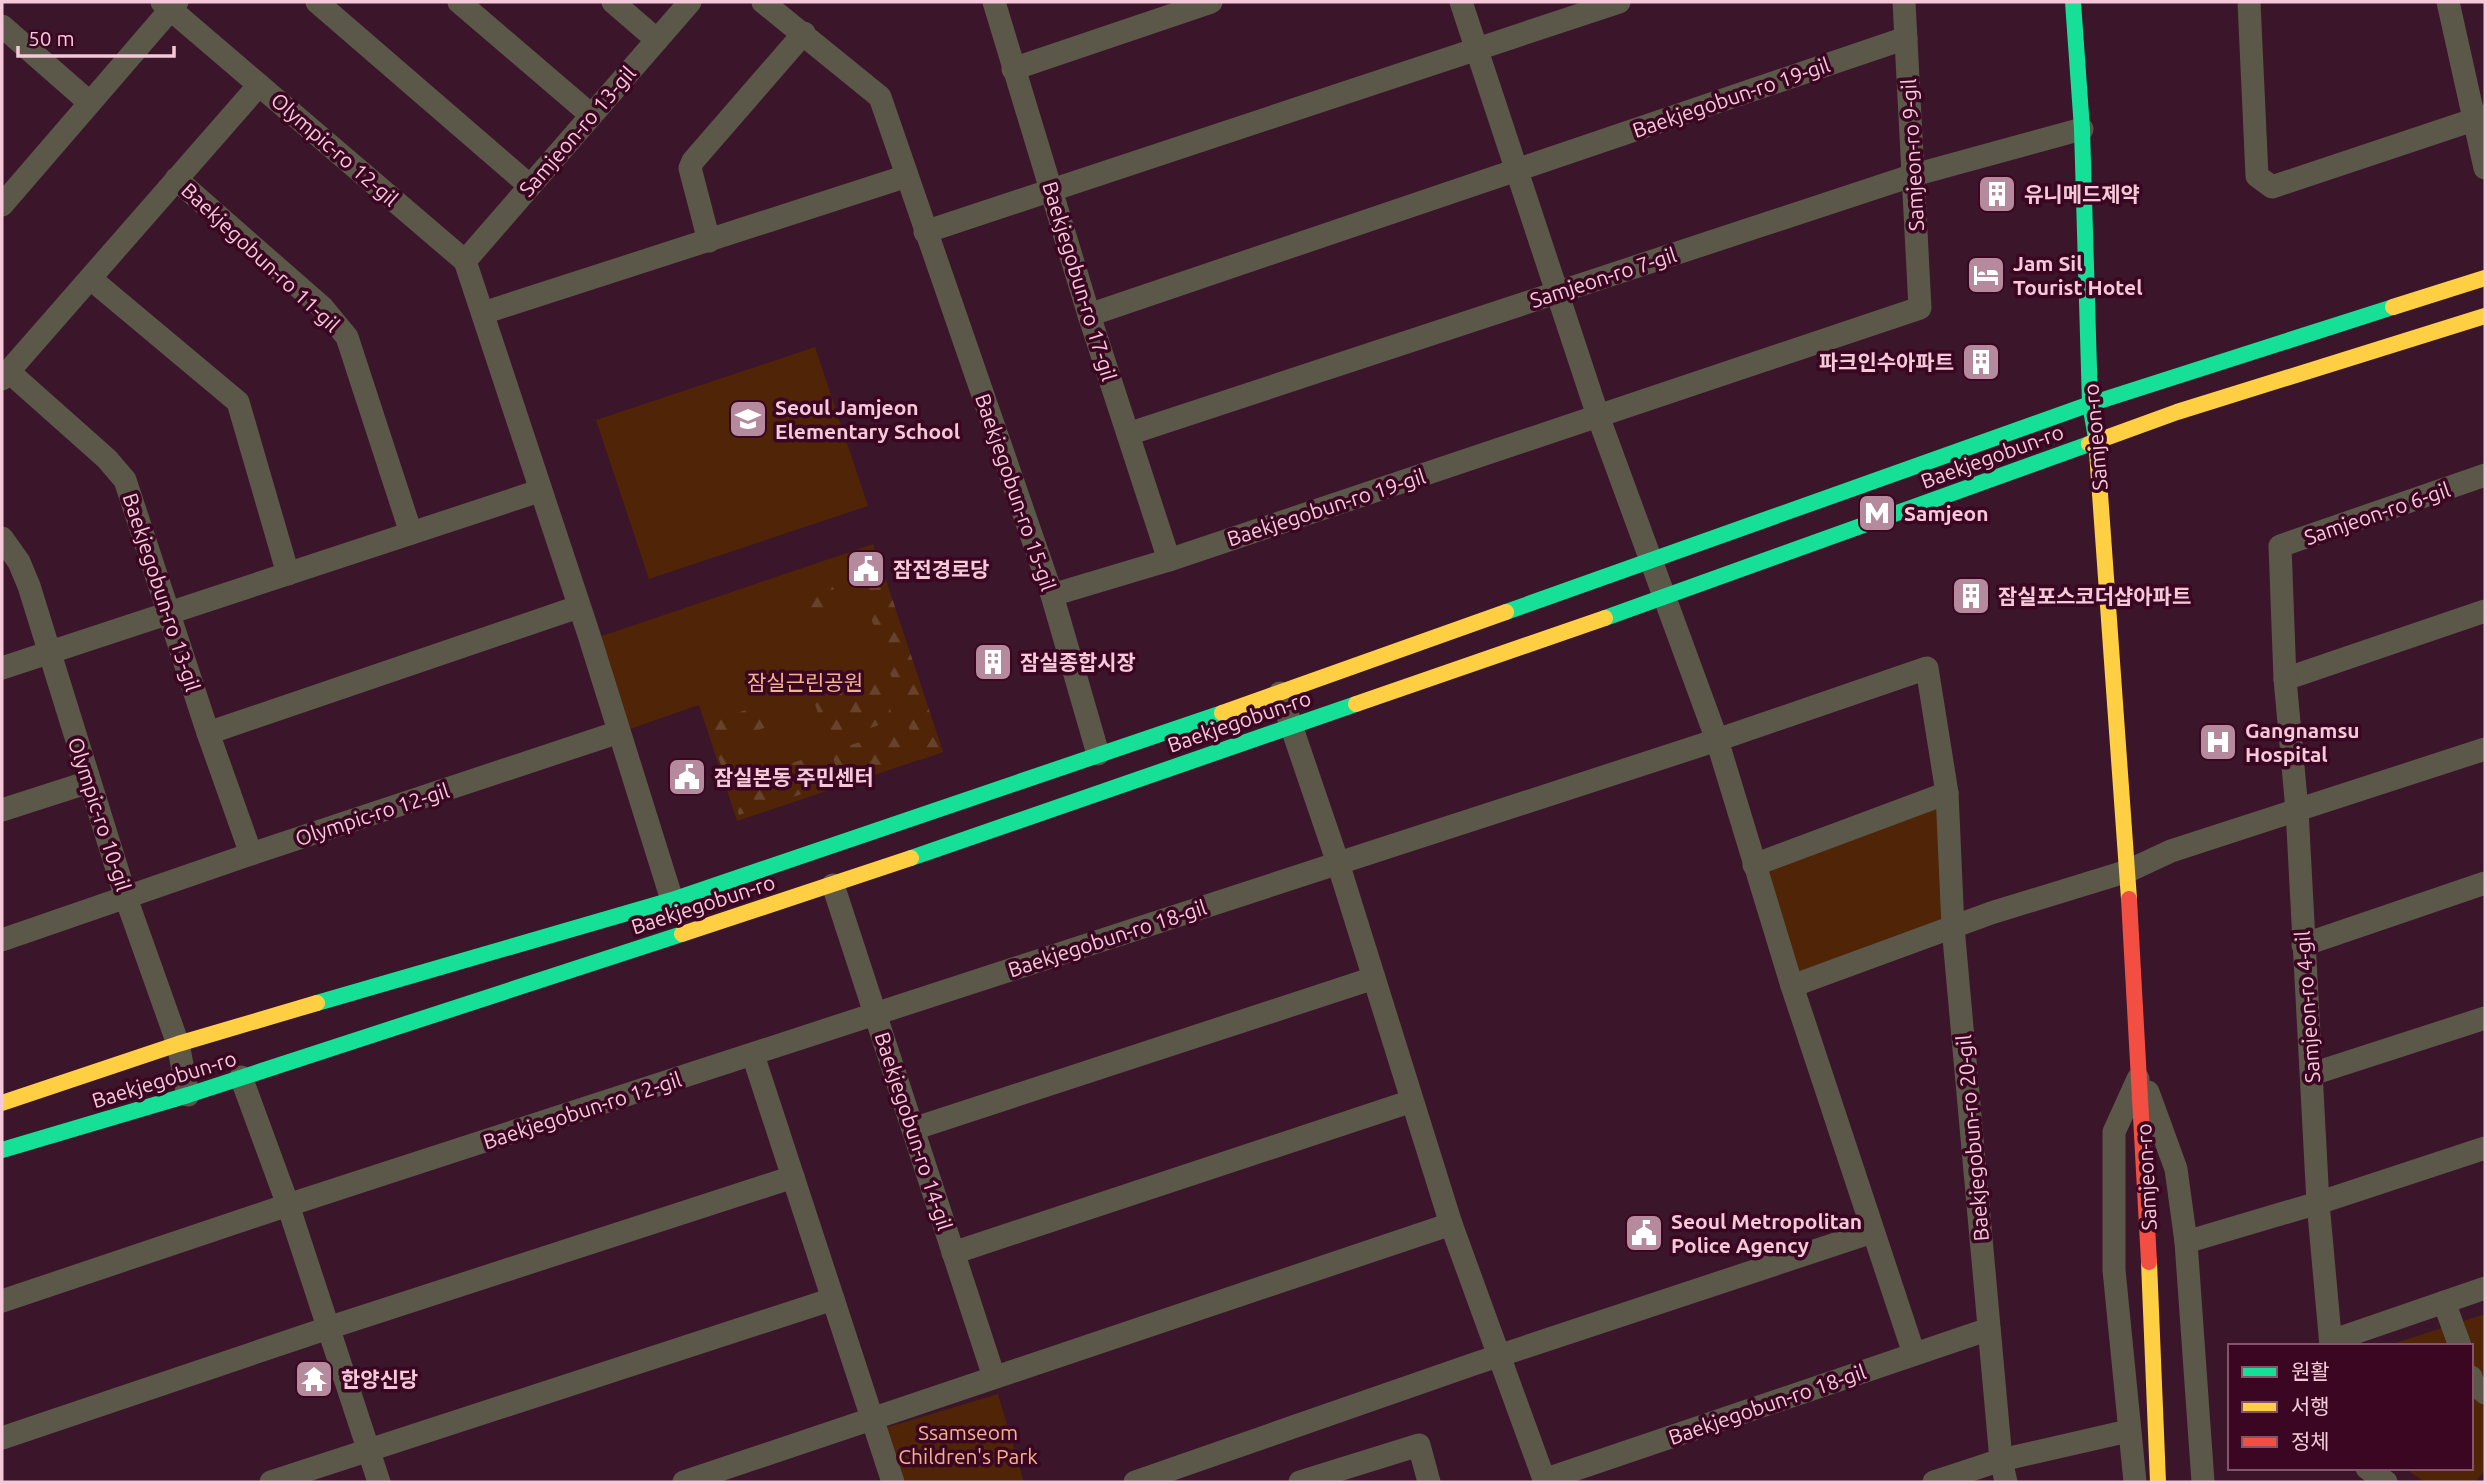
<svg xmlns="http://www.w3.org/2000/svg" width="2487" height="1484" font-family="Ubuntu,'Noto Sans KR',sans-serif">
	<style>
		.green { fill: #4f2407 }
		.forest { fill: url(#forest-firs) }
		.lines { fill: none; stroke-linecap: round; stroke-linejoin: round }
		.street { stroke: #5b5749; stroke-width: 23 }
		.fast { stroke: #16e098; stroke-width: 16 }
		.slow { stroke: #ffcf43; stroke-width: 16 }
		.jam { stroke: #f24e42; stroke-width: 16 }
		.labels { text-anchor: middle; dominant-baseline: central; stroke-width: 7; stroke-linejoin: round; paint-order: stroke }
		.street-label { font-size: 21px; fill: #f5c9d9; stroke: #3a0621 }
		.poi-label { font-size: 21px; font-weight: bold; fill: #f5c9d9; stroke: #3a0621; text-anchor: start }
		.park-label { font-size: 21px; fill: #f3b48c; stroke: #3a0621 }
	</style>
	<defs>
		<pattern id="forest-firs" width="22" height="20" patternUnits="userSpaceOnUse" patternTransform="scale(1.75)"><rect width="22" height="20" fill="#4f2407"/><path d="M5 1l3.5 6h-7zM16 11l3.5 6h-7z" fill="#69422b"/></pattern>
	</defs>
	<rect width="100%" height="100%" fill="#3b152a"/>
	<g class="green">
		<path d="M815 347 868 506 649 579 596 420Z"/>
		<path d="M873 544 943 752 737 821 699 705 630 729 599 637Z"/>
		<path d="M1947 793 1953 927 1792 986 1754 865Z"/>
		<path d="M2485 1314V1470L2475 1482H2425L2404 1468H2471V1346H2386Z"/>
		<path d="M998 1394 1024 1482H900L885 1428Z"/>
	</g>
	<g class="forest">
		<circle cx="819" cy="597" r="17"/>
		<path d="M886 580 943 752 920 760 861 589Z"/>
		<path d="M876 668 894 720 828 742 810 690Z"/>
		<path d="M769 702 776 724 729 740 739 772 725 777 707 723Z"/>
		<path d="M897 729 907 758 841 781 831 752Z"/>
		<path d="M819 754 829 785 739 815 729 784Z"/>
	</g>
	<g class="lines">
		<g class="street">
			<path d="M162 2 465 261 589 635 672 900"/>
			<path d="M317 2 530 186"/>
			<path d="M459 2 591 115"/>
			<path d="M613 2 657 40"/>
			<path d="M763 2 880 97 1052 595 1098 754"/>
			<path d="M994 2 1089 315 1169 560"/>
			<path d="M1461 2 1598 416 1717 740 1792 986 1914 1354"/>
			<path d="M2249 2 2257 176 2272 187 2485 116"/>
			<path d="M2448 2 2485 168"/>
			<path d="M2 26 90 103"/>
			<path d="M1013 69 1211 2"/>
			<path d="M176 179 323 308 347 337 411 533"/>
			<path d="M2 205 177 2"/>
			<path d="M925 232 1619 2"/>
			<path d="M709 241 690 168 693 161 804 33"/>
			<path d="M465 261 690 2"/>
			<path d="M91 279 238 402 288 574"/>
			<path d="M483 313 907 176"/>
			<path d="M1089 315 1906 38"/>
			<path d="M8 371 107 459 125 480 208 733 251 854"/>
			<path d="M2 379 259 85"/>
			<path d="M1128 434 1914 175 2082 129"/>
			<path d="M2 538 19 562 29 586 126 898 178 1044 188 1095"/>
			<path d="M1052 595 1169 560 1920 308 1904 2"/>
			<path d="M2 668 539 491"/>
			<path d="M2285 679 2485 611"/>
			<path d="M1280 693 1338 863 1451 1224 1545 1482"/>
			<path d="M208 733 578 607"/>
			<path d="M2 810 89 782"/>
			<path d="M1754 865 1947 793"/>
			<path d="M833 885 994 1377"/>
			<path d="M2 940 251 854 619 732"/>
			<path d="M2303 945 2485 883"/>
			<path d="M1792 986 1991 913 2128 871 2171 851 2485 749"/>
			<path d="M753 1055 893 1482"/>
			<path d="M2312 1074 2485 1018"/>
			<path d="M241 1077 288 1205 379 1482"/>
			<path d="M2148 1092 2176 1169 2186 1242 2203 1482"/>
			<path d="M913 1129 1374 978"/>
			<path d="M2186 1242 2318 1203 2485 1148"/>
			<path d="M953 1253 1412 1101"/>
			<path d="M2 1301 288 1205 1717 740 1927 668 1947 793 1953 927 2001 1460 2006 1482"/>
			<path d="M2444 1302 2460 1346"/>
			<path d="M2331 1341 2485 1288"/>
			<path d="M2331 1346 2318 1203 2297 810 2285 679 2280 546 2485 475"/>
			<path d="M2471 1377 2473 1383 2485 1393"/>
			<path d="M2 1438 328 1328 793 1177"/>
			<path d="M2367 1468 2386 1482"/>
			<path d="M1544 1480 1989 1329"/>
			<path d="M271 1482 833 1299"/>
			<path d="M684 1482 1451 1224"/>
			<path d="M1135 1482 1474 1364 1872 1232"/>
			<path d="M1300 1482 1419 1445 1429 1482"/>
			<path d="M1934 1482 2001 1460 2128 1431"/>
			<path d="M2135 1482 2114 1270V1132L2138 1079"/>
		</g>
		<g class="fast">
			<path d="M2073 2 2082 129 2090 404 2096 438"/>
			<path d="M1506 612 2090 404 2393 307"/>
			<path d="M1605 618 2089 444"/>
			<path d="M911 858 1356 704"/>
			<path d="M317 1003 672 900 1222 713"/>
			<path d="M2 1150 188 1095 682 934"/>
		</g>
		<g class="slow">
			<path d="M2393 307 2485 278"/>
			<path d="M2096 438 2129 899"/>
			<path d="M2089 444 2177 412 2485 316"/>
			<path d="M1356 704 1605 618"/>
			<path d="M1222 713 1506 612"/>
			<path d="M682 934 911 858"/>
			<path d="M2 1103 178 1044 317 1003"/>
			<path d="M2149 1262 2158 1482"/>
		</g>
		<path class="jam" d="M2129 899 2149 1262"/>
	</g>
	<defs>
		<symbol id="building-square" viewBox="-11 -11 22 22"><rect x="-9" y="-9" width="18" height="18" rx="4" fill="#b48a9c" stroke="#3a0621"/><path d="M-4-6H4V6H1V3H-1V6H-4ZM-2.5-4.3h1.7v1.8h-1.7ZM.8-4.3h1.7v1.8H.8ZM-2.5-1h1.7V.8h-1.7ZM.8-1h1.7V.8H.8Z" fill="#fff"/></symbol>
		<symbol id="hotel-square" viewBox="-11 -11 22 22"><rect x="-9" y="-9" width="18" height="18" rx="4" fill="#b48a9c" stroke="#3a0621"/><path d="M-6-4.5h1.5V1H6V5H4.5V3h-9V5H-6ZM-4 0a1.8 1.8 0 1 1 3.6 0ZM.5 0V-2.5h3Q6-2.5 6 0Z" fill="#fff"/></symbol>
		<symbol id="school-square" viewBox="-11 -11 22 22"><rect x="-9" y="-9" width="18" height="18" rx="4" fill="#b48a9c" stroke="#3a0621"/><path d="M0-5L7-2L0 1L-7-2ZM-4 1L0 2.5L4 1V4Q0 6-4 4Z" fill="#fff"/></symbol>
		<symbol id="metro-square" viewBox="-11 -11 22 22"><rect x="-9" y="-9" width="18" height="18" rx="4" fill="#b48a9c" stroke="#3a0621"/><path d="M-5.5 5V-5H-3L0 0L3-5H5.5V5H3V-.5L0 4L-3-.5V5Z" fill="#fff"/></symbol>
		<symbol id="civic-square" viewBox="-11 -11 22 22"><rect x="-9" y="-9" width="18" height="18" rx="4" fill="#b48a9c" stroke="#3a0621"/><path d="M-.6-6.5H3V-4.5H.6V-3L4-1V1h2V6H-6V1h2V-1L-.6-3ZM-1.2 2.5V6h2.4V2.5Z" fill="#fff"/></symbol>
		<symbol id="hospital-square" viewBox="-11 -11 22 22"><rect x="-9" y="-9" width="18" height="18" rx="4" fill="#b48a9c" stroke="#3a0621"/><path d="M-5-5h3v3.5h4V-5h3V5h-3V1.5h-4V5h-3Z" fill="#fff"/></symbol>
		<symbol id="temple-square" viewBox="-11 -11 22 22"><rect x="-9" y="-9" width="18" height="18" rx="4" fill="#b48a9c" stroke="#3a0621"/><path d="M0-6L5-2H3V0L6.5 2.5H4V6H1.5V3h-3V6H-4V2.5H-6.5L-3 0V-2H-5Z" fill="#fff"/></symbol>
	</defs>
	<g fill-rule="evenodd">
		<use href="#building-square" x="1975" y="172" width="44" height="44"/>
		<use href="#hotel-square" x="1964" y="253" width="44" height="44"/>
		<use href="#building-square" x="1959" y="340" width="44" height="44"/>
		<use href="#school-square" x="726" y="397" width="44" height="44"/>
		<use href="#metro-square" x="1855" y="491" width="44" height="44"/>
		<use href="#civic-square" x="844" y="547" width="44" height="44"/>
		<use href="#building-square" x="1949" y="574" width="44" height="44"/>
		<use href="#building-square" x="971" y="640" width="44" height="44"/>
		<use href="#hospital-square" x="2196" y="720" width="44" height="44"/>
		<use href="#civic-square" x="665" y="755" width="44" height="44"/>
		<use href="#civic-square" x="1622" y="1211" width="44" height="44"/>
		<use href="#temple-square" x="292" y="1357" width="44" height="44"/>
	</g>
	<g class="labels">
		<g class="street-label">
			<text transform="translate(1731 97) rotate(-19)">Baekjegobun-ro 19-gil</text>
			<text transform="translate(577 131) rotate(-49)">Samjeon-ro 13-gil</text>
			<text transform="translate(335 149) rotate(41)">Olympic-ro 12-gil</text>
			<text transform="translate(1912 155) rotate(-93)">Samjeon-ro 9-gil</text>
			<text transform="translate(261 257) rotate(43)">Baekjegobun-ro 11-gil</text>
			<text transform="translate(1603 277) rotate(-18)">Samjeon-ro 7-gil</text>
			<text transform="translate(1080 281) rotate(73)">Baekjegobun-ro 17-gil</text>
			<text transform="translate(2095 437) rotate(-95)">Samjeon-ro</text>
			<text transform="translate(1992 456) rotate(-20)">Baekjegobun-ro</text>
			<text transform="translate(1016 492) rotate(71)">Baekjegobun-ro 15-gil</text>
			<text transform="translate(1326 507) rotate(-18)">Baekjegobun-ro 19-gil</text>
			<text transform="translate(2377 513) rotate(-19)">Samjeon-ro 6-gil</text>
			<text transform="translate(162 592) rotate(72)">Baekjegobun-ro 13-gil</text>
			<text transform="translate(1239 721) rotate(-19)">Baekjegobun-ro</text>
			<text transform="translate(100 814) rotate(72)">Olympic-ro 10-gil</text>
			<text transform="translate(372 814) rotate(-18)">Olympic-ro 12-gil</text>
			<text transform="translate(703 904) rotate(-18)">Baekjegobun-ro</text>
			<text transform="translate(1107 938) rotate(-18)">Baekjegobun-ro 18-gil</text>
			<text transform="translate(2307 1007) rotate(-94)">Samjeon-ro 4-gil</text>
			<text transform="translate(164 1079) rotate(-17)">Baekjegobun-ro</text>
			<text transform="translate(582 1110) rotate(-18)">Baekjegobun-ro 12-gil</text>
			<text transform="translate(914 1131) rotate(72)">Baekjegobun-ro 14-gil</text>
			<text transform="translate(1972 1138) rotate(-95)">Baekjegobun-ro 20-gil</text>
			<text transform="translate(2146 1177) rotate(-93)">Samjeon-ro</text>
			<text transform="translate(1767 1404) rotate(-19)">Baekjegobun-ro 18-gil</text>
		</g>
		<g class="poi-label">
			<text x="2024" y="194">유니메드제약</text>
			<text x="2013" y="263">Jam Sil<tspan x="2013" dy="24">Tourist Hotel</tspan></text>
			<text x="1954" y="362" text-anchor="end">파크인수아파트</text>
			<text x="775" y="407">Seoul Jamjeon<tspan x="775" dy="24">Elementary School</tspan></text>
			<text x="1904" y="513">Samjeon</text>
			<text x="893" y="569">잠전경로당</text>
			<text x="1998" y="596">잠실포스코더샵아파트</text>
			<text x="1020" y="662">잠실종합시장</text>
			<text x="2245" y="730">Gangnamsu<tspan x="2245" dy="24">Hospital</tspan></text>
			<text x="714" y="777">잠실본동 주민센터</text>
			<text x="1671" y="1221">Seoul Metropolitan<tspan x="1671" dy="24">Police Agency</tspan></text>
			<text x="341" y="1379">한양신당</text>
		</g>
		<g class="park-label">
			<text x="805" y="682">잠실근린공원</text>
			<text x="968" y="1432">Ssamseom<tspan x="968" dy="24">Children's Park</tspan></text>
		</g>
	</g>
	<rect width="2487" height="1484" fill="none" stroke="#f5c9d9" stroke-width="7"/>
	<rect x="2228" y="1344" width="245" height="126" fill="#3a0621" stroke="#85546b" stroke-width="2"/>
	<rect x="2242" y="1367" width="35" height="10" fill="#16e098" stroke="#85546b" stroke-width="2"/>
	<text x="2291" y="1379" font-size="21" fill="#f5c9d9">원활</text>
	<rect x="2242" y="1402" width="35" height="10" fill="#ffcf43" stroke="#85546b" stroke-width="2"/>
	<text x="2291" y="1414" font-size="21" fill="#f5c9d9">서행</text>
	<rect x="2242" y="1437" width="35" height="10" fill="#f24e42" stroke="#85546b" stroke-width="2"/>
	<text x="2291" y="1449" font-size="21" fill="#f5c9d9">정체</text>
	<path d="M18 46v10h156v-10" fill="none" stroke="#f5c9d9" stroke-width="3.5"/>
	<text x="28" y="46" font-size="21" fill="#f5c9d9" stroke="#3a0621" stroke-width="5" paint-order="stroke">50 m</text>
</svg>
